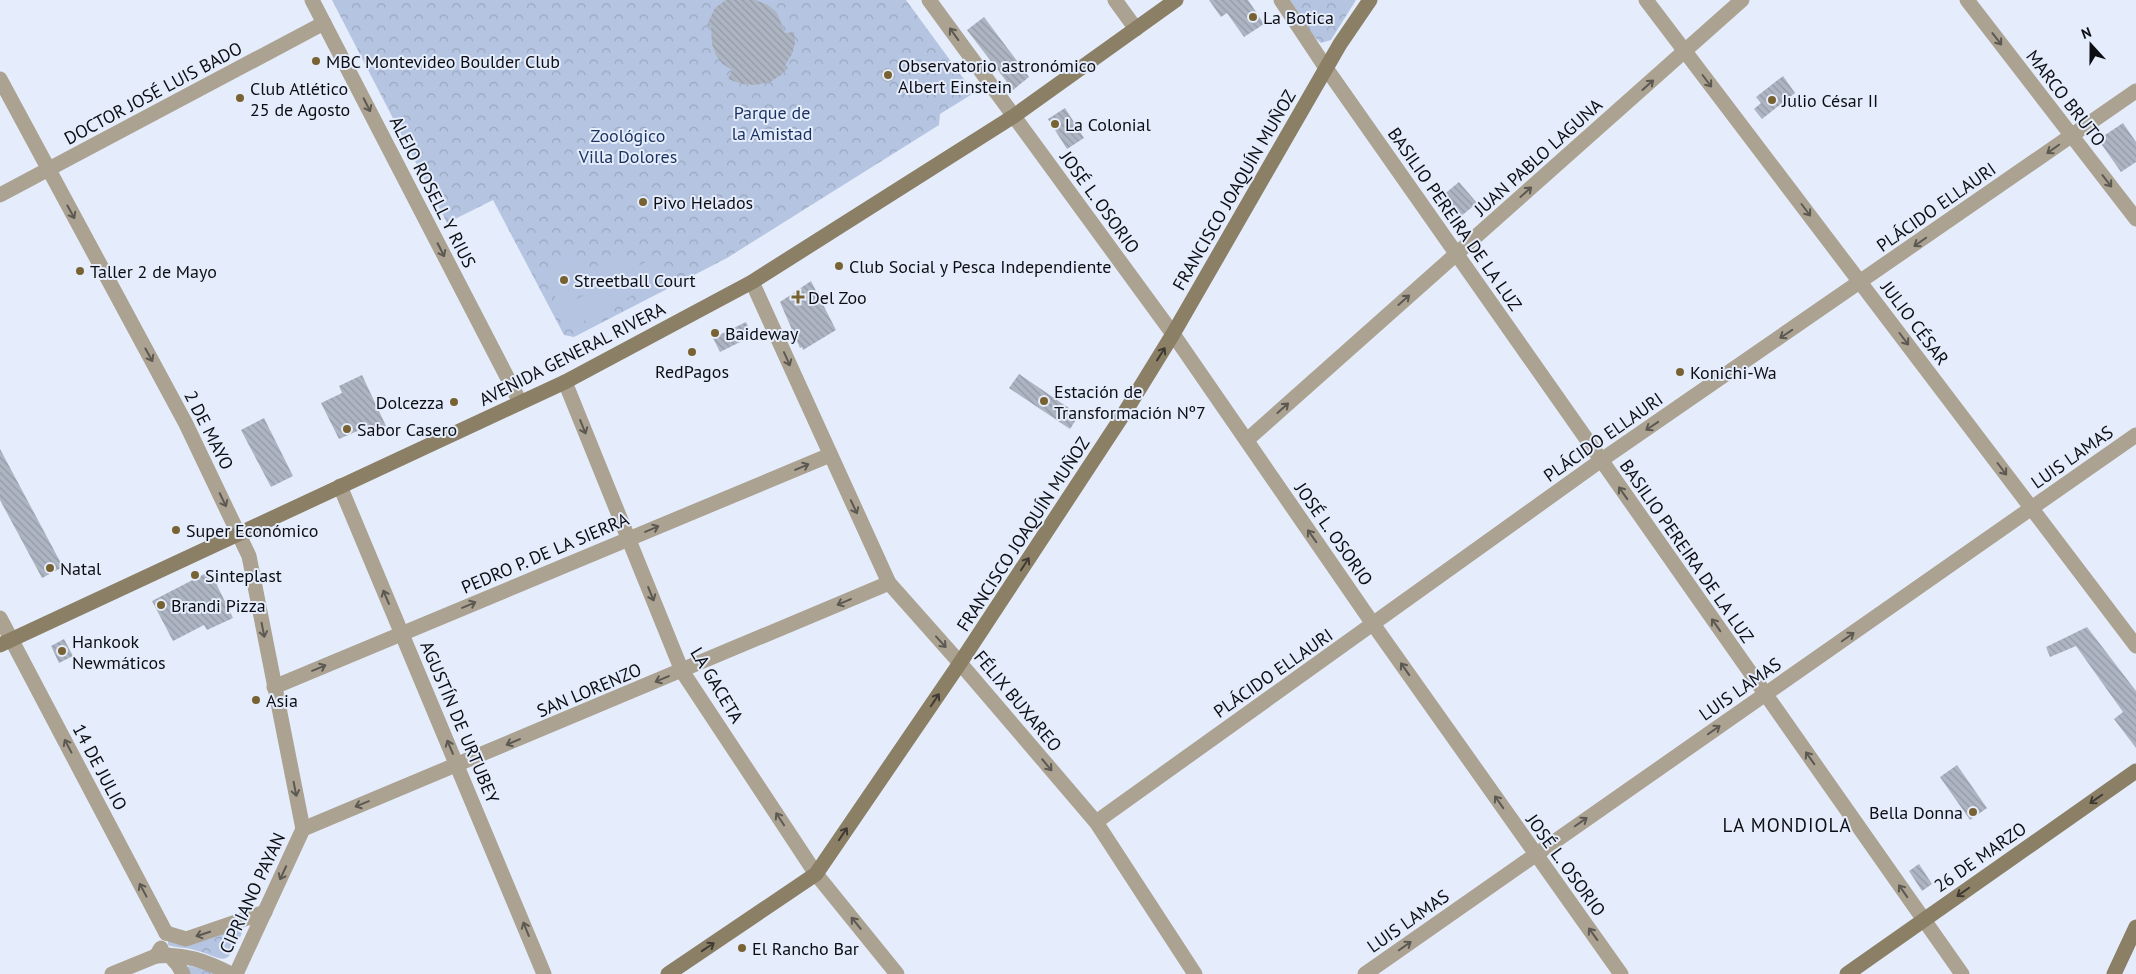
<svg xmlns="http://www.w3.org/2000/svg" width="2136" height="974" font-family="'PT Sans',sans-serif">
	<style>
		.forest { fill: url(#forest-crowns) }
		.garden { fill: #b4c4e1 }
		.building { fill: url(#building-back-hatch) }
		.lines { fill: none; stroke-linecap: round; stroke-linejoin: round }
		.street { stroke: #aba291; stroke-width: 15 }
		.secondary { stroke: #8b7f65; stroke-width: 15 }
		.oneway { stroke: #5c5852 }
		.oneway2 { stroke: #3f3b34 }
		.poi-dot { fill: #786232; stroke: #e5edfc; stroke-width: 2 }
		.labels { text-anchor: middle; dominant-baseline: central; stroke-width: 4; stroke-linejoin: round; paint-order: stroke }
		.poi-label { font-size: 18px; fill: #0c0e13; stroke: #e5edfc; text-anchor: start }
		.street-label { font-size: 18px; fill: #0c0e13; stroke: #e5edfc }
		.park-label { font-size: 18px; fill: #19315f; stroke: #e5edfc }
		.neighbourhood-label { font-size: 19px; letter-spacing: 1px; fill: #0c0e13; stroke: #e5edfc }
	</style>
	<defs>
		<pattern id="forest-crowns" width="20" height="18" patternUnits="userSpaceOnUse" patternTransform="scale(1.25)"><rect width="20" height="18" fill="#b4c4e1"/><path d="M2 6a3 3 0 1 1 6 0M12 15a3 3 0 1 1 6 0" fill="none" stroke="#9aa7c0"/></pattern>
		<pattern id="building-back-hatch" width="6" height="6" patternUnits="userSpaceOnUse" patternTransform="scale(1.25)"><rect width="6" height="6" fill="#adb4c2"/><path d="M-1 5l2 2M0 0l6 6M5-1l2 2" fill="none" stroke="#949aa6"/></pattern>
	</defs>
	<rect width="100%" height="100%" fill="#e5edfc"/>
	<g class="forest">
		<path d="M332 0H906L974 93 940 114 939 125 727 258 574 337 564 335 493 200 447 223Z"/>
		<path d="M1290 0H1356L1331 40 1321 43 1311 34Z"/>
		<path d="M242 928 243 931C224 972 227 958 191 949 183 947 175 948 168 945V941Z"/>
		<path d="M189 966 205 969 217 974H190L187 968Z"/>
	</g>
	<g class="garden">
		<path d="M618 255 625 267 596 283 589 270Z"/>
		<path d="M569 256 587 290 559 304 541 271Z"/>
		<path d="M651 259 662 280 571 328 560 308Z"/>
	</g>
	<g class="building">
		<path d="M726 0H755L768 5 777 13 785 33 794 32 795 43 792 54 785 65 788 68 781 75 770 82 756 85 742 84 728 79 732 70 723 64 716 55 712 44 711 27 707 25 715 8Z"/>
		<path d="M1209 0H1248L1264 24 1244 37 1227 13 1221 17Z"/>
		<path d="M984 17 1029 77 1013 90 967 30Z"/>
		<circle cx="888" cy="75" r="7"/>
		<path d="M1783 76 1795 93 1762 119 1754 109 1761 103 1756 97Z"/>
		<path d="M1065 108 1084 138 1067 149 1048 119Z"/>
		<path d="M2123 123 2136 142V162L2121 172 2102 145V137Z"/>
		<path d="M1459 182 1477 203 1460 217 1442 196Z"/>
		<path d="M811 281 836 330 803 350 802 347 800 348 780 302Z"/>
		<path d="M746 322 752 336 720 352 713 338Z"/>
		<path d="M1019 374 1079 415 1070 429 1009 388Z"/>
		<path d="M362 375 386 426 365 436 362 429 339 439 321 403 342 393 339 386Z"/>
		<path d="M264 418 293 476 271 487 241 430Z"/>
		<path d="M0 449 63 567 42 578 0 500Z"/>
		<path d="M210 571 233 618 207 630 204 625 173 641 152 601Z"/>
		<path d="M2087 627 2136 691V748L2114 719 2123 712 2076 646 2050 657 2046 647Z"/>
		<path d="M64 639 73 656 59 663 51 646Z"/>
		<path d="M1957 765 1987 808 1970 820 1940 777Z"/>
		<path d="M1919 864 1932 884 1922 891 1909 871Z"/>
	</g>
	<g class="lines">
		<g class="street">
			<path d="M312 0 520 402"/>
			<path d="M929 0 1173 334 1373 624 1621 974"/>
			<path d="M1115 0 1136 29"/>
			<path d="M1281 0 1326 68 1962 974"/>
			<path d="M1646 0 2136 646"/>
			<path d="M1967 0 2136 219"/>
			<path d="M0 79 186 424 249 556 303 829"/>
			<path d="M0 195 324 23"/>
			<path d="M752 282 889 583 960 663 1096 822 1195 974"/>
			<path d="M565 382 682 671 816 874 897 974"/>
			<path d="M1247 440 1742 0"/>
			<path d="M340 486 544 974"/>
			<path d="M0 618 166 933"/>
			<path d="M274 687 830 455"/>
			<path d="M1096 822 1600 461 2136 91"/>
			<path d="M303 829 889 583"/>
			<path d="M166 933 186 939 265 912"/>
			<path d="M169 955 178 965 183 974"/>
			<path d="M156 956C184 953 206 961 231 974"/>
			<path d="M112 974 156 956 161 948"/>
			<path d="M236 974 303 829"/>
			<path d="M1365 974 2136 435"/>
		</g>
		<g class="secondary">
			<path d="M0 645 565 382 752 282 1014 116 1176 0"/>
			<path d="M668 974 816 874 960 663 1125 412 1173 334 1340 44 1370 0"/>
			<path d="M1847 974 2136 771"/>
			<path d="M2114 974 2136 927"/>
		</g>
	</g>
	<defs><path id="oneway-shaft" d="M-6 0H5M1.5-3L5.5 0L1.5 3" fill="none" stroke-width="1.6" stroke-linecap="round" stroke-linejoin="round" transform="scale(1.25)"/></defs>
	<g class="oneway">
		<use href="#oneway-shaft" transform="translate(954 34) rotate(-126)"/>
		<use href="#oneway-shaft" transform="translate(1997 39) rotate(52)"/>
		<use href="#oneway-shaft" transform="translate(1707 81) rotate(53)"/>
		<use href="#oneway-shaft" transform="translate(1648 85) rotate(-42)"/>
		<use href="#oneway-shaft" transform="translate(367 105) rotate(63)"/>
		<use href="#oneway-shaft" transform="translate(2053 149) rotate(145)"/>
		<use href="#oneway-shaft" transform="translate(2107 181) rotate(52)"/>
		<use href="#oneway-shaft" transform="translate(1526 192) rotate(-42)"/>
		<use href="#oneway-shaft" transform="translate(1806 210) rotate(53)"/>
		<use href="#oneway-shaft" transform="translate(71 212) rotate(61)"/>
		<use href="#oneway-shaft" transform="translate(1920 242) rotate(145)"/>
		<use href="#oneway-shaft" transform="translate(441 250) rotate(63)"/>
		<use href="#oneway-shaft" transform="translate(1404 300) rotate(-42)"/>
		<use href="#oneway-shaft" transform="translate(1786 334) rotate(146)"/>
		<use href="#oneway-shaft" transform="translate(1904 339) rotate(53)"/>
		<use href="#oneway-shaft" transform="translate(149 355) rotate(61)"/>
		<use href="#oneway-shaft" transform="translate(787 359) rotate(66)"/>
		<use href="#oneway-shaft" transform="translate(1283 408) rotate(-42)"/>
		<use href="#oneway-shaft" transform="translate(1652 426) rotate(146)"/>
		<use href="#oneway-shaft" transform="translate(583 427) rotate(68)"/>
		<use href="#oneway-shaft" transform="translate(802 467) rotate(-23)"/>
		<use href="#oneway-shaft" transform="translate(2002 469) rotate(53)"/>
		<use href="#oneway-shaft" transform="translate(1623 493) rotate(-125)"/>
		<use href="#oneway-shaft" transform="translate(223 500) rotate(64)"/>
		<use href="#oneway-shaft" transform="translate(854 507) rotate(65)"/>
		<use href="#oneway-shaft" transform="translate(652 529) rotate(-23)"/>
		<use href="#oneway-shaft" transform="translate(1312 536) rotate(-125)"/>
		<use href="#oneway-shaft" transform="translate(651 594) rotate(68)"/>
		<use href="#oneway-shaft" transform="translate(386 597) rotate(-113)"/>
		<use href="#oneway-shaft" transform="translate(844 602) rotate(157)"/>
		<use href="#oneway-shaft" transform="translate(469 605) rotate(-23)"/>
		<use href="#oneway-shaft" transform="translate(1716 625) rotate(-125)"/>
		<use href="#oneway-shaft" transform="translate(263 630) rotate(79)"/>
		<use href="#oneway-shaft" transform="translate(1848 637) rotate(-35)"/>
		<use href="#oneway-shaft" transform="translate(941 642) rotate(48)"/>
		<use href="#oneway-shaft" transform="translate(319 668) rotate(-23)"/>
		<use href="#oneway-shaft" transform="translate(1405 669) rotate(-125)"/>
		<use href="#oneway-shaft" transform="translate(662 679) rotate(157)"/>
		<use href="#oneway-shaft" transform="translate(1714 730) rotate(-35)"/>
		<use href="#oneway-shaft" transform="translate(513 742) rotate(157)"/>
		<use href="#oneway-shaft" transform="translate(68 746) rotate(-118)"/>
		<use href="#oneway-shaft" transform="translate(450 747) rotate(-113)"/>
		<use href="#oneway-shaft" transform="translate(1810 758) rotate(-125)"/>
		<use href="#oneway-shaft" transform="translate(1047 765) rotate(50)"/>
		<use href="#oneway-shaft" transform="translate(295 789) rotate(79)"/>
		<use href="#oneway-shaft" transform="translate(1499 802) rotate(-125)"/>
		<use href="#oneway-shaft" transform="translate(362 804) rotate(158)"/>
		<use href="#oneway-shaft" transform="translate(780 819) rotate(-123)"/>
		<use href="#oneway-shaft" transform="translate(1581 822) rotate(-35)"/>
		<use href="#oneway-shaft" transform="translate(283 873) rotate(115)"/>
		<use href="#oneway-shaft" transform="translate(143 890) rotate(-118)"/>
		<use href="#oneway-shaft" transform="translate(1903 891) rotate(-125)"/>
		<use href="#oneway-shaft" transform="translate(856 923) rotate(-129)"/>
		<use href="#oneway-shaft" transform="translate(526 929) rotate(-112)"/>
		<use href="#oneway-shaft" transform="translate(203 934) rotate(162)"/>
		<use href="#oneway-shaft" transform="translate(1593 934) rotate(-126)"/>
		<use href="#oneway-shaft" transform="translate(1405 946) rotate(-35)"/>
	</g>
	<g class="oneway2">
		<use href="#oneway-shaft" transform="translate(1161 354) rotate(-58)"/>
		<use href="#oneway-shaft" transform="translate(1025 564) rotate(-57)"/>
		<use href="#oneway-shaft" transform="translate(935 700) rotate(-56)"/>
		<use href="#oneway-shaft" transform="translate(2096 799) rotate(145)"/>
		<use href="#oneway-shaft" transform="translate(843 834) rotate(-56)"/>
		<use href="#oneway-shaft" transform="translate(1963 892) rotate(145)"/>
		<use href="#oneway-shaft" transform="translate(708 947) rotate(-34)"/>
	</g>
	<g class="poi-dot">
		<circle cx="1253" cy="17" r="5"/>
		<circle cx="316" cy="61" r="5"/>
		<circle cx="888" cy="75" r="5"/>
		<circle cx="240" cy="98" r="5"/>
		<circle cx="1772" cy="100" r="5"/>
		<circle cx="1055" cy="124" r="5"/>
		<circle cx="643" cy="202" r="5"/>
		<circle cx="839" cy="266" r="5"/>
		<circle cx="80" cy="271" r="5"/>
		<circle cx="564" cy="280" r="5"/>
		<path d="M795.5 289.5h5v5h5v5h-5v5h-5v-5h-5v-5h5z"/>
		<circle cx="715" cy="333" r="5"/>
		<circle cx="692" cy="352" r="5"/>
		<circle cx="1680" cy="372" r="5"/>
		<circle cx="1044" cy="401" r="5"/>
		<circle cx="454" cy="402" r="5"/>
		<circle cx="347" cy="429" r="5"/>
		<circle cx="176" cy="530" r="5"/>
		<circle cx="50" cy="568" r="5"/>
		<circle cx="195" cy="575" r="5"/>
		<circle cx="161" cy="605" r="5"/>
		<circle cx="62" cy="651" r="5"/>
		<circle cx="256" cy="700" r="5"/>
		<circle cx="1973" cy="812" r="5"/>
		<circle cx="742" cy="948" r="5"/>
	</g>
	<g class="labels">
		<g class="poi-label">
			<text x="1263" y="17">La Botica</text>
			<text x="326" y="61">MBC Montevideo Boulder Club</text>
			<text x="898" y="65">Observatorio astronómico<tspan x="898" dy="21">Albert Einstein</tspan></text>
			<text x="250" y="88">Club Atlético<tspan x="250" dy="21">25 de Agosto</tspan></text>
			<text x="1782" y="100">Julio César II</text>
			<text x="1065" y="124">La Colonial</text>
			<text x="653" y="202">Pivo Helados</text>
			<text x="849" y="266">Club Social y Pesca Independiente</text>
			<text x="90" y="271">Taller 2 de Mayo</text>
			<text x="574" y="280">Streetball Court</text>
			<text x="808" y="297">Del Zoo</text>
			<text x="725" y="333">Baideway</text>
			<text x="692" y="371" text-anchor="middle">RedPagos</text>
			<text x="1690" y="372">Konichi-Wa</text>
			<text x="1054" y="391">Estación de<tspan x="1054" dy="21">Transformación Nº7</tspan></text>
			<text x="444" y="402" text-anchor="end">Dolcezza</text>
			<text x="357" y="429">Sabor Casero</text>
			<text x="186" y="530">Super Económico</text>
			<text x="60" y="568">Natal</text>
			<text x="205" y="575">Sinteplast</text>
			<text x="171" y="605">Brandi Pizza</text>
			<text x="72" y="641">Hankook<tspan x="72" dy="21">Newmáticos</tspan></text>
			<text x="266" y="700">Asia</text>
			<text x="1963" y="812" text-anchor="end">Bella Donna</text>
			<text x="752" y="948">El Rancho Bar</text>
		</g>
		<g class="street-label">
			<text transform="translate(153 93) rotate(-28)">DOCTOR JOSÉ LUIS BADO</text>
			<text transform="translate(2066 98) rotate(52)">MARCO BRUTO</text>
			<text transform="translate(1538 157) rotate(-42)">JUAN PABLO LAGUNA</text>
			<text transform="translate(1234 190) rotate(-60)">FRANCISCO JOAQUÍN MUÑOZ</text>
			<text transform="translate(433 192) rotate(63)">ALEJO ROSELL Y RIUS</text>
			<text transform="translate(1100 202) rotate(54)">JOSÉ L. OSORIO</text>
			<text transform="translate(1936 207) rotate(-35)">PLÁCIDO ELLAURI</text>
			<text transform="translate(1455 219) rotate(55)">BASILIO PEREIRA DE LA LUZ</text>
			<text transform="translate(1915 323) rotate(53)">JULIO CÉSAR</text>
			<text transform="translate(572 354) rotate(-27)">AVENIDA GENERAL RIVERA</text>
			<text transform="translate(209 430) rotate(63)">2 DE MAYO</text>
			<text transform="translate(1603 437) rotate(-35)">PLÁCIDO ELLAURI</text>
			<text transform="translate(2072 457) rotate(-35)">LUIS LAMAS</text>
			<text transform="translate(1023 534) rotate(-57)">FRANCISCO JOAQUÍN MUÑOZ</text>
			<text transform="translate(1334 534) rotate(55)">JOSÉ L. OSORIO</text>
			<text transform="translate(1687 551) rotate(55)">BASILIO PEREIRA DE LA LUZ</text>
			<text transform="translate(545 553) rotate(-23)">PEDRO P. DE LA SIERRA</text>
			<text transform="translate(1273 673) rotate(-35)">PLÁCIDO ELLAURI</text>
			<text transform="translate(717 685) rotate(59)">LA GACETA</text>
			<text transform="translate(1740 689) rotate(-35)">LUIS LAMAS</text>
			<text transform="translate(589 690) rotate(-23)">SAN LORENZO</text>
			<text transform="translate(1018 701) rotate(50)">FÉLIX BUXAREO</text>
			<text transform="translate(460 722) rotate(67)">AGUSTÍN DE URTUBEY</text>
			<text transform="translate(100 767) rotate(62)">14 DE JULIO</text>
			<text transform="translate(1980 857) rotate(-35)">26 DE MARZO</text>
			<text transform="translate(1566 865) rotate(54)">JOSÉ L. OSORIO</text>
			<text transform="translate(252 893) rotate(-65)">CIPRIANO PAYAN</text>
			<text transform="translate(1408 921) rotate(-35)">LUIS LAMAS</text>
		</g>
		<g class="park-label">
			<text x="772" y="112">Parque de<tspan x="772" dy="21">la Amistad</tspan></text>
			<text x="628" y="135">Zoológico<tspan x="628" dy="21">Villa Dolores</tspan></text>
		</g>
		<g class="neighbourhood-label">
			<text x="1787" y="825">LA MONDIOLA</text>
		</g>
	</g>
	<g transform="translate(2091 45) rotate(339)" stroke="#e5edfc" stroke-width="4" paint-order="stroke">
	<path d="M0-4L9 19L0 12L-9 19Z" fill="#0c0e13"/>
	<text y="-8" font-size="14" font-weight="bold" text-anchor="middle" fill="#0c0e13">N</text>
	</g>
</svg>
